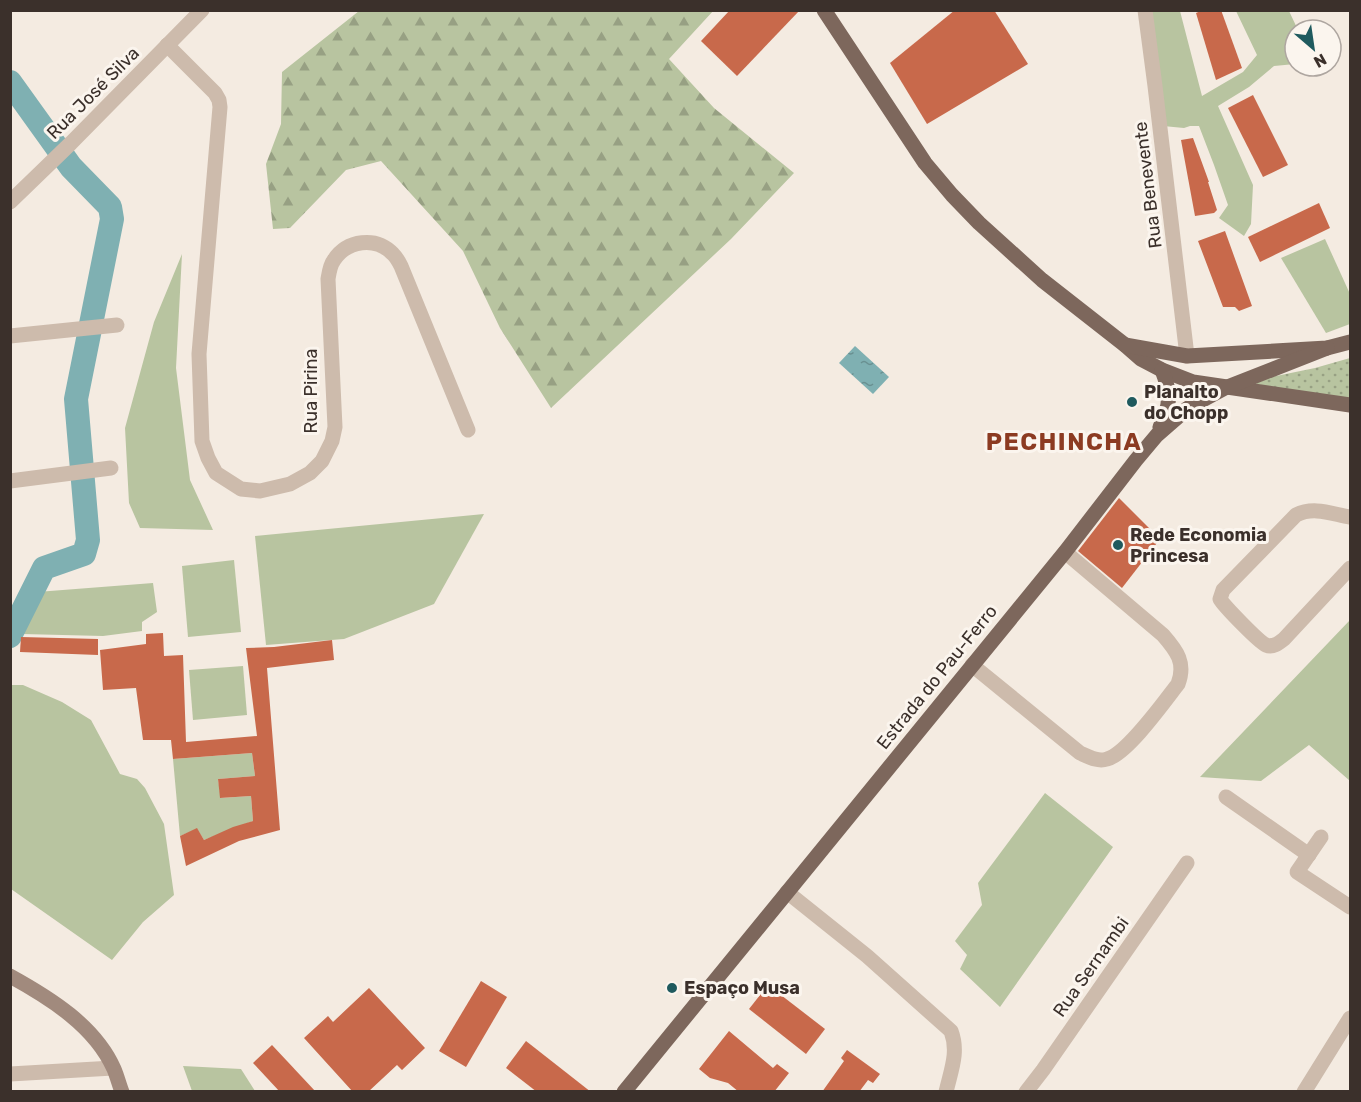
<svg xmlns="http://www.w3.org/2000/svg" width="1361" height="1102" font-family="Rubik,sans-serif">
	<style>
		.green { fill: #b8c4a0 }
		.forest { fill: url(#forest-firs) }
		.park { fill: url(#park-dots) }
		.water { fill: url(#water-ripples) }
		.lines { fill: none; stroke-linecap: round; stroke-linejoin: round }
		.river { stroke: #7fb0b2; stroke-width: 24 }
		.building { fill: #c8694b }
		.street { stroke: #cdbbac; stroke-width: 15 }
		.secondary { stroke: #a18a7d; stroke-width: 15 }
		.primary { stroke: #7d675c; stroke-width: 15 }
		.poi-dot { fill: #1f5a5e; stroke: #fbf5ee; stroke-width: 2 }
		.labels { text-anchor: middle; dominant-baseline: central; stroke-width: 6; stroke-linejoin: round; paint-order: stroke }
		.street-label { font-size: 18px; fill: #3b302b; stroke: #fbf5ee }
		.poi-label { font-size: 18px; font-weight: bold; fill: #3b302b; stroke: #fbf5ee; text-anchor: start }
		.district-label { font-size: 24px; font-weight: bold; letter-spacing: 1.5px; fill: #8c3b22; stroke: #fbf5ee }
	</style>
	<defs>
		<pattern id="forest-firs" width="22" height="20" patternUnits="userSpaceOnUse" patternTransform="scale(1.5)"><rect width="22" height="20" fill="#b8c4a0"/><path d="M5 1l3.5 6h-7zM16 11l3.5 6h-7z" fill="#97a083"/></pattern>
		<pattern id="park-dots" width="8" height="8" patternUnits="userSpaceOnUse" patternTransform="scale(1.5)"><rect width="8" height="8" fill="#b8c4a0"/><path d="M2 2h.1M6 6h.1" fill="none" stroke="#97a083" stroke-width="1.8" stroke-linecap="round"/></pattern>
		<pattern id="water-ripples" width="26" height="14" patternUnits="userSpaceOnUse" patternTransform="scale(1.5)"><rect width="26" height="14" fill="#7fb0b2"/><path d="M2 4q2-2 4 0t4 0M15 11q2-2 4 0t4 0" fill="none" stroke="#699091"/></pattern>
	</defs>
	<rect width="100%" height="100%" fill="#f4ebe1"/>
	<g class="green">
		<path d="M1151 11H1180L1202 96 1243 72 1257 55 1236 11H1289L1298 30H1295V64L1274 66 1249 87 1218 106 1253 185 1251 224 1244 236 1219 218 1228 205 1214 165 1199 126H1190L1184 128 1163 126Z"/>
		<path d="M1325 239 1350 294V324L1326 333 1281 258Z"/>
		<path d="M182 254 176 368 190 480 213 530 140 528 129 503 125 428 154 322Z"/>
		<path d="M484 514 434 604 344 639 266 645 255 536Z"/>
		<path d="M234 560 241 632 188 637 182 566Z"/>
		<path d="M153 583 157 612 142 622V631L103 636 22 634 37 592Z"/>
		<path d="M1350 620V781L1309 745 1261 781 1200 777Z"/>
		<path d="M243 666 247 715 193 720 189 670Z"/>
		<path d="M11 685H23L62 702 91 720 120 774 137 779 145 788 164 824 174 895 143 922 112 960 11 889Z"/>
		<path d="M252 753 255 776 218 779 221 798 251 796 253 821 204 840 197 829 180 836 173 759Z"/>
		<path d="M1045 793 1113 847 1000 1007 960 969 967 955 955 941 982 905 978 883Z"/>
		<path d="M183 1066 241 1069 255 1091H192Z"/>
	</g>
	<path class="forest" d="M714 10 669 59 714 108 794 173 731 239 551 408 500 328 463 251 381 161 346 170 290 228 273 229 266 164 281 124 282 72 359 11Z"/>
	<path class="park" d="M1350 358V401L1256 384 1261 379 1315 368Z"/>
	<path class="water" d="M855 346 889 377 873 394 839 363Z"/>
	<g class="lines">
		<path class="river" d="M10 82 71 167 110 207 112 219 76 399 88 540 84 554 44 568 10 636"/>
	</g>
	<g class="building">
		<path d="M730 10H800L737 76 701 41Z"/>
		<path d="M955 10H994L1028 64 927 124 890 63Z"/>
		<path d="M1203 10H1221L1242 68 1216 80 1196 13Z"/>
		<path d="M1253 95 1288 165 1263 177 1228 108Z"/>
		<path d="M1193 138 1209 182H1208L1217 210 1214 213 1195 216 1181 140Z"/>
		<path d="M1319 203 1330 228 1260 262 1248 237Z"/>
		<path d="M1225 231 1252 306 1239 311 1235 307H1223L1198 241Z"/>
		<path d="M1119 498 1160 539 1122 588 1078 551Z"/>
		<path d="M163 633 164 656 183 655 186 742 257 736 246 648 274 647 332 640 334 660 267 668 280 830 239 841 186 866 180 836 197 828 204 840 233 827 253 821 251 796 220 798 218 779 255 776 252 753 173 759 171 740H143L136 688 103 690 100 650 146 644V634Z"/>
		<path d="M21 637 98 639V655L20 652Z"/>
		<path d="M481 981 507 997 466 1067 439 1051Z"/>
		<path d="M768 985 825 1029 806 1054 749 1009Z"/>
		<path d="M369 988 425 1048 402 1070 397 1065 368 1092H353L304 1038 328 1016 333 1022Z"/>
		<path d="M729 1031 773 1068 777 1064 789 1073 774 1092H739L728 1083 710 1078 699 1069Z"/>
		<path d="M526 1041 591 1092H537L506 1068Z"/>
		<path d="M272 1045 316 1092H280L253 1063Z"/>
		<path d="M847 1050 880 1074 873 1083 868 1080 859 1092H822L844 1061 841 1058Z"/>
	</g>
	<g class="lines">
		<g class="street">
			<path d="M1145 10 1155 86 1187 356"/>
			<path d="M167 45 215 93 219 100 220 107 199 354 202 441 208 458 216 473 241 489 260 491 290 484 310 473 322 461 332 441 335 427 328 279C329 273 330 265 334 260 347 240 376 236 393 254 396 257 399 262 401 266L468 430"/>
			<path d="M10 202 71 143 202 10"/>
			<path d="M10 336 117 325"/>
			<path d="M10 481 111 468"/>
			<path d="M1350 517C1332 514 1314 506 1296 515L1223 590 1220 599C1224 606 1259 642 1266 645 1273 648 1279 643 1284 639L1350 568"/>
			<path d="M972 665 1080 753C1089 757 1098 762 1107 759 1127 754 1164 702 1178 684 1186 663 1177 651 1163 635L1065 552"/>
			<path d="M1226 797 1309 855"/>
			<path d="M1321 837 1297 872 1350 907"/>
			<path d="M787 892 867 956 951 1031C959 1052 951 1070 946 1092"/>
			<path d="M10 1074 113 1068"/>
			<path d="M1026 1092 1043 1070 1187 863"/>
			<path d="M1304 1092 1350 1018"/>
		</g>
		<path class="secondary" d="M10 976C50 998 95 1026 114 1069 117 1076 119 1084 122 1092"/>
		<g class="primary">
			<path d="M824 10 925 163 952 195 979 223 1042 280 1125 345 1141 359 1162 370 1193 382 1350 405"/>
			<path d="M1125 345 1187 356 1327 348 1350 342"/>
			<path d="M1160 427C1171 405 1171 393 1162 370"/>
			<path d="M624 1092 1065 552 1136 460 1157 435 1188 408 1225 388 1327 348"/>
		</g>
	</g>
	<g class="poi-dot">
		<circle cx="1132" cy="402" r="6"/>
		<circle cx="1118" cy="545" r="6"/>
		<circle cx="672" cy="988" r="6"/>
	</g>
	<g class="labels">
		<g class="street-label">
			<text transform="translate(93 93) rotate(-45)">Rua José Silva</text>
			<text transform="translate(1148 185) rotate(-97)">Rua Benevente</text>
			<text transform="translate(311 391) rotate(-90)">Rua Pirina</text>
			<text transform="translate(937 677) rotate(-51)">Estrada do Pau-Ferro</text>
			<text transform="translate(1091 967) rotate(-55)">Rua Sernambi</text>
		</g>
		<g class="poi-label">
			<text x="1144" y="392">Planalto<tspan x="1144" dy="21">do Chopp</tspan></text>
			<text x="1130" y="535">Rede Economia<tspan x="1130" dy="21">Princesa</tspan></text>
			<text x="684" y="988">Espaço Musa</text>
		</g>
		<g class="district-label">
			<text x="1064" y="442">PECHINCHA</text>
		</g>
	</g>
	<rect width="1361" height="1102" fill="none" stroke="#3b302b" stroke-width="24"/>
	<g transform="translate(1313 48) rotate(151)"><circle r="28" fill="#fbf5ee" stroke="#aea6a0" stroke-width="1.5"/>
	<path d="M0-4.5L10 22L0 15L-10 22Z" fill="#1f5a5e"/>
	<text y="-9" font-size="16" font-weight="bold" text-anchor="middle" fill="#3b302b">N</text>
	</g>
</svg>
